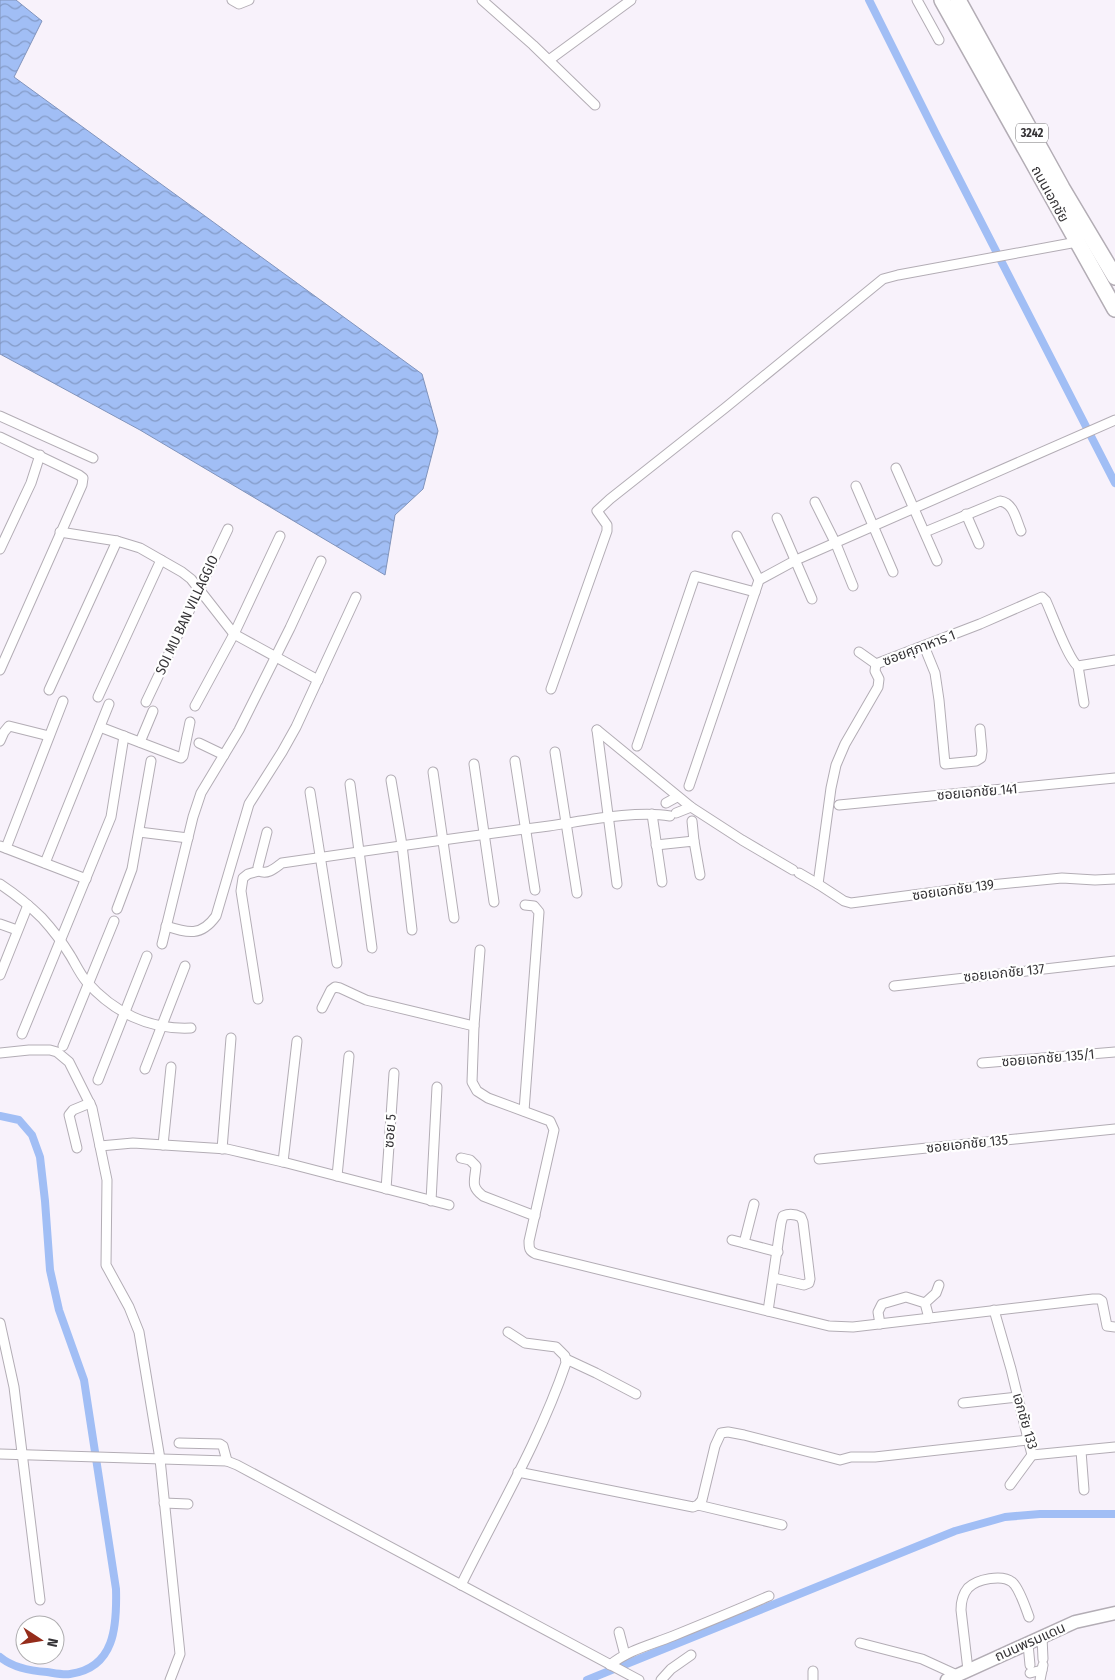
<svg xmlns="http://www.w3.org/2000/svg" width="1115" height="1680" font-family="'Fira Sans Condensed','Noto Sans Thai',sans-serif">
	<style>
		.water { fill: url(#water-waves); stroke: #8194bc }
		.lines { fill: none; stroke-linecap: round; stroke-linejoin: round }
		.canal { stroke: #a1bef5; stroke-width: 8 }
		.minor-casing { stroke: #b3adb5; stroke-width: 11 }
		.secondary-casing { stroke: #b3adb5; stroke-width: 15 }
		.primary-casing { stroke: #b3adb5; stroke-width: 18 }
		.minor { stroke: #fff; stroke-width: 9 }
		.secondary { stroke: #fff; stroke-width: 12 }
		.primary { stroke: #fff; stroke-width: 15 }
		.labels { text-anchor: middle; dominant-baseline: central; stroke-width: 4.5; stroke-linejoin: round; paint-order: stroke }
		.shield { fill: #fff; stroke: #727072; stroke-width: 1 }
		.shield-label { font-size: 12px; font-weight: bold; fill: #353336 }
		.street-label { font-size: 14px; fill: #353336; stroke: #fff }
	</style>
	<defs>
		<pattern id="water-waves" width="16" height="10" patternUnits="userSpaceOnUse" patternTransform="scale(1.25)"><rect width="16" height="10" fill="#a1bef5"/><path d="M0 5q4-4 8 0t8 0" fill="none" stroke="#849bc7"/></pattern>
	</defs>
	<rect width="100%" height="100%" fill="#f8f2fb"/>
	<path class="water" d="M0 0H16L42 21 14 77 422 374 438 431 423 489 395 515 385 575 140 430 0 354Z"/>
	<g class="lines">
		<g class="canal">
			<path d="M869 0 936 134 1115 483"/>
			<path d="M0 1116 19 1120 32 1135 40 1157 45 1201 50 1270 59 1310 84 1380 116 1589C117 1626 115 1668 70 1674 63 1675 54 1673 47 1672 31 1671 13 1668 0 1657"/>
			<path d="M587 1680 955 1531 1005 1517 1040 1514H1115"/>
		</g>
		<defs>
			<g id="minor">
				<path d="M232 0 239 4 249 0"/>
				<path d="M482 0 533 45 595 105"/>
				<path d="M917 0 939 40"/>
				<path d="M549 60 631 0"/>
				<path d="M0 416 93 458"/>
				<path d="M0 437 79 475 83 478 82 485 0 670"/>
				<path d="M896 468 937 561"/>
				<path d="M856 486 893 572"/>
				<path d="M815 502 836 544 853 586"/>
				<path d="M966 514 979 544"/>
				<path d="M777 518 812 599"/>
				<path d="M60 532 117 541 140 548 182 572 191 579 234 634 318 680"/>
				<path d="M925 532 1000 501C1014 503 1016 520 1021 531"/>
				<path d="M737 536 759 580"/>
				<path d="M0 549 31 483 40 455"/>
				<path d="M755 592 759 580 796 560 1115 420"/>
				<path d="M924 646 935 673 939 700 945 764 976 761 981 758 982 751 980 729"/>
				<path d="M859 652 876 664"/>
				<path d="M876 664 980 624 1042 597 1046 601C1052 614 1069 661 1078 666L1115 660"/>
				<path d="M1078 666 1084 703"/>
				<path d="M551 689 607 531V525L597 511 610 499 725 408 883 279 898 275 1077 242"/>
				<path d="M49 690 117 541"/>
				<path d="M98 697 161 560"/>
				<path d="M146 702 228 529"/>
				<path d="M195 706 234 634 280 536"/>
				<path d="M100 727 181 758 183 756 190 722"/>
				<path d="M597 730 691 807 742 840 793 870"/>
				<path d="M597 730 617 884"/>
				<path d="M0 741 4 732 9 726 49 736"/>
				<path d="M140 742 153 711"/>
				<path d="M199 743 224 755"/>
				<path d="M637 746 695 576 755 592 689 786"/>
				<path d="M555 752 577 893"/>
				<path d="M515 761 535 890"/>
				<path d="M474 764 494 902"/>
				<path d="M433 772 454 918"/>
				<path d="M391 780 402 845 412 930"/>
				<path d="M350 784 372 948"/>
				<path d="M310 792 337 963"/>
				<path d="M666 803 677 797"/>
				<path d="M839 805 1115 778"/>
				<path d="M676 813 691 807"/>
				<path d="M652 814 662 882"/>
				<path d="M692 821 694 841"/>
				<path d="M139 832 188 838"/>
				<path d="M267 832 258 867 259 871C268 875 275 868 282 863 371 850 460 837 549 826 584 821 636 810 670 816"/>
				<path d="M656 845 694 841 700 875"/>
				<path d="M0 846 86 879"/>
				<path d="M6 848 63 701"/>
				<path d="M45 863 109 704"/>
				<path d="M799 873 818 884 844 901 851 903 990 885 1062 878 1095 880 1115 879"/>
				<path d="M0 884C15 894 29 905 42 918 52 929 62 942 70 955 75 963 80 974 86 981 113 1012 149 1030 191 1028"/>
				<path d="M818 884 831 788 836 765 845 744 878 687 879 679 875 671 876 664"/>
				<path d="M117 909 132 869 151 761"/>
				<path d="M0 924 17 930"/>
				<path d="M166 926C188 933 201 937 216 916L249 804 282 752 296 727 356 597"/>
				<path d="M162 944 193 817 201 793 239 730 290 628 321 561"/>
				<path d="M480 950 474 1026 472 1082 477 1091 488 1098 550 1121 554 1130 529 1241C529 1248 529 1251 536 1254L829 1326 853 1327 1093 1299H1099L1102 1301 1107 1326 1115 1327"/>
				<path d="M0 975 28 905"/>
				<path d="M894 986 1115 961"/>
				<path d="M258 999 241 891 243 878 248 874 259 871"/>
				<path d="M322 1008 331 990 335 987 340 988 366 1000 474 1026"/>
				<path d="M22 1034 111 817 124 736"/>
				<path d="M63 1046 114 921"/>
				<path d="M0 1053 29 1050H50L57 1052 69 1062 92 1108 107 1180 106 1265 129 1307 139 1332 160 1459 180 1654 170 1680"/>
				<path d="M982 1063 1115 1052"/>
				<path d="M145 1069 185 966"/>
				<path d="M98 1080 147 956"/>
				<path d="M524 1111 539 912 534 906 525 905"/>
				<path d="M163 1145 171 1067"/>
				<path d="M100 1146 133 1143 227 1149 283 1162 449 1205"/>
				<path d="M77 1148 69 1115 73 1110 90 1103"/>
				<path d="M222 1149 231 1038"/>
				<path d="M461 1158 470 1160 476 1166C475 1181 470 1186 483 1196L535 1216"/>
				<path d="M819 1159 1115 1129"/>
				<path d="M283 1162 297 1041"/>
				<path d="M337 1176 349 1056"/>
				<path d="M386 1189 394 1073"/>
				<path d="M431 1201 437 1087"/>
				<path d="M754 1204 744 1243 778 1252"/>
				<path d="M732 1240 744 1243"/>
				<path d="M925 1303 936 1293 939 1285"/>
				<path d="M994 1310 1011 1369 1032 1455"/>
				<path d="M768 1311 781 1223 783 1216C790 1213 795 1214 801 1217L803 1222 810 1279 809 1283 804 1285 774 1278"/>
				<path d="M0 1323 14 1387 40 1600"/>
				<path d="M880 1324 878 1312 882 1304 906 1297 925 1303 929 1318"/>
				<path d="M566 1359 596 1373 636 1394"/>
				<path d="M963 1403 1018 1397"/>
				<path d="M179 1443 220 1444 223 1446 227 1461"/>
				<path d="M1081 1451 1084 1490"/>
				<path d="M0 1454 227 1461 237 1465 639 1680"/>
				<path d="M1032 1455 1115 1447"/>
				<path d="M518 1472 693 1507 698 1505 702 1500 715 1446 721 1433 728 1432 744 1435 840 1460 851 1457H875L1028 1440"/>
				<path d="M1010 1485 1032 1455"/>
				<path d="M164 1503 188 1504"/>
				<path d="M698 1505 782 1525"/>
				<path d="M461 1585C497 1512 540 1440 566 1363L565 1356 556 1347 525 1343 508 1332"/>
				<path d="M619 1632 625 1655"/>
				<path d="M1042 1637 1043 1659"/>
				<path d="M860 1643 922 1659 957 1675"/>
				<path d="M1028 1644 1030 1665"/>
				<path d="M610 1665C628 1650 651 1645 673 1636 705 1623 737 1610 769 1596"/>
				<path d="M968 1670 961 1610C961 1603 963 1594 968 1588 977 1579 1002 1574 1012 1582 1019 1587 1026 1609 1029 1617"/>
				<path d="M813 1671V1680"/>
				<path d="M1030 1673 1042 1670"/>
				<path d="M661 1680 671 1669 691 1655"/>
				<path d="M1040 1680 1043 1665"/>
			</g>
			<path id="secondary" d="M947 1680 1075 1622 1115 1613"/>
			<g id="primary">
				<path d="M942 0 1115 309"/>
				<path d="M958 0 1062 188 1115 277"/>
			</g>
		</defs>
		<use href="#minor" class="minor-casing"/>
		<use href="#secondary" class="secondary-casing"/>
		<use href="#primary" class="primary-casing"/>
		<use href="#minor" class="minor"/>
		<use href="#secondary" class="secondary"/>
		<use href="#primary" class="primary"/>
	</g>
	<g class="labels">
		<rect class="shield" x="1016" y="123.5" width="32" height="19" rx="4"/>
		<g class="shield-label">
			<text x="1032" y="133">3242</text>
		</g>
		<g class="street-label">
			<text transform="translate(1050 194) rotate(61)">ถนนเอกชัย</text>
			<text transform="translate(187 615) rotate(-65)">SOI MU BAN VILLAGGIO</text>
			<text transform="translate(919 648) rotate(-21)">ซอยศุภาหาร 1</text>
			<text transform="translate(977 792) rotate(-5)">ซอยเอกชัย 141</text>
			<text transform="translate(953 890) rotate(-8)">ซอยเอกชัย 139</text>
			<text transform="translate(1004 973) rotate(-6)">ซอยเอกชัย 137</text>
			<text transform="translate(1048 1058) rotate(-5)">ซอยเอกชัย 135/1</text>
			<text transform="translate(390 1131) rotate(-86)">ซอย 5</text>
			<text transform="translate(967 1144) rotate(-6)">ซอยเอกชัย 135</text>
			<text transform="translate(1025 1421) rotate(74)">เอกชัย 133</text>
			<text transform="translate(1030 1642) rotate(-24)">ถนนพรมแดน</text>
		</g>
	</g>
	<g transform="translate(40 1640) rotate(102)"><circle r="24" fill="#ffffff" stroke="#aeadaf"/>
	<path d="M0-4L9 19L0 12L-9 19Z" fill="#952c1b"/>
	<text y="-8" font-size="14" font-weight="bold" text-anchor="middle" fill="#353336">N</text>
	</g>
</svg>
